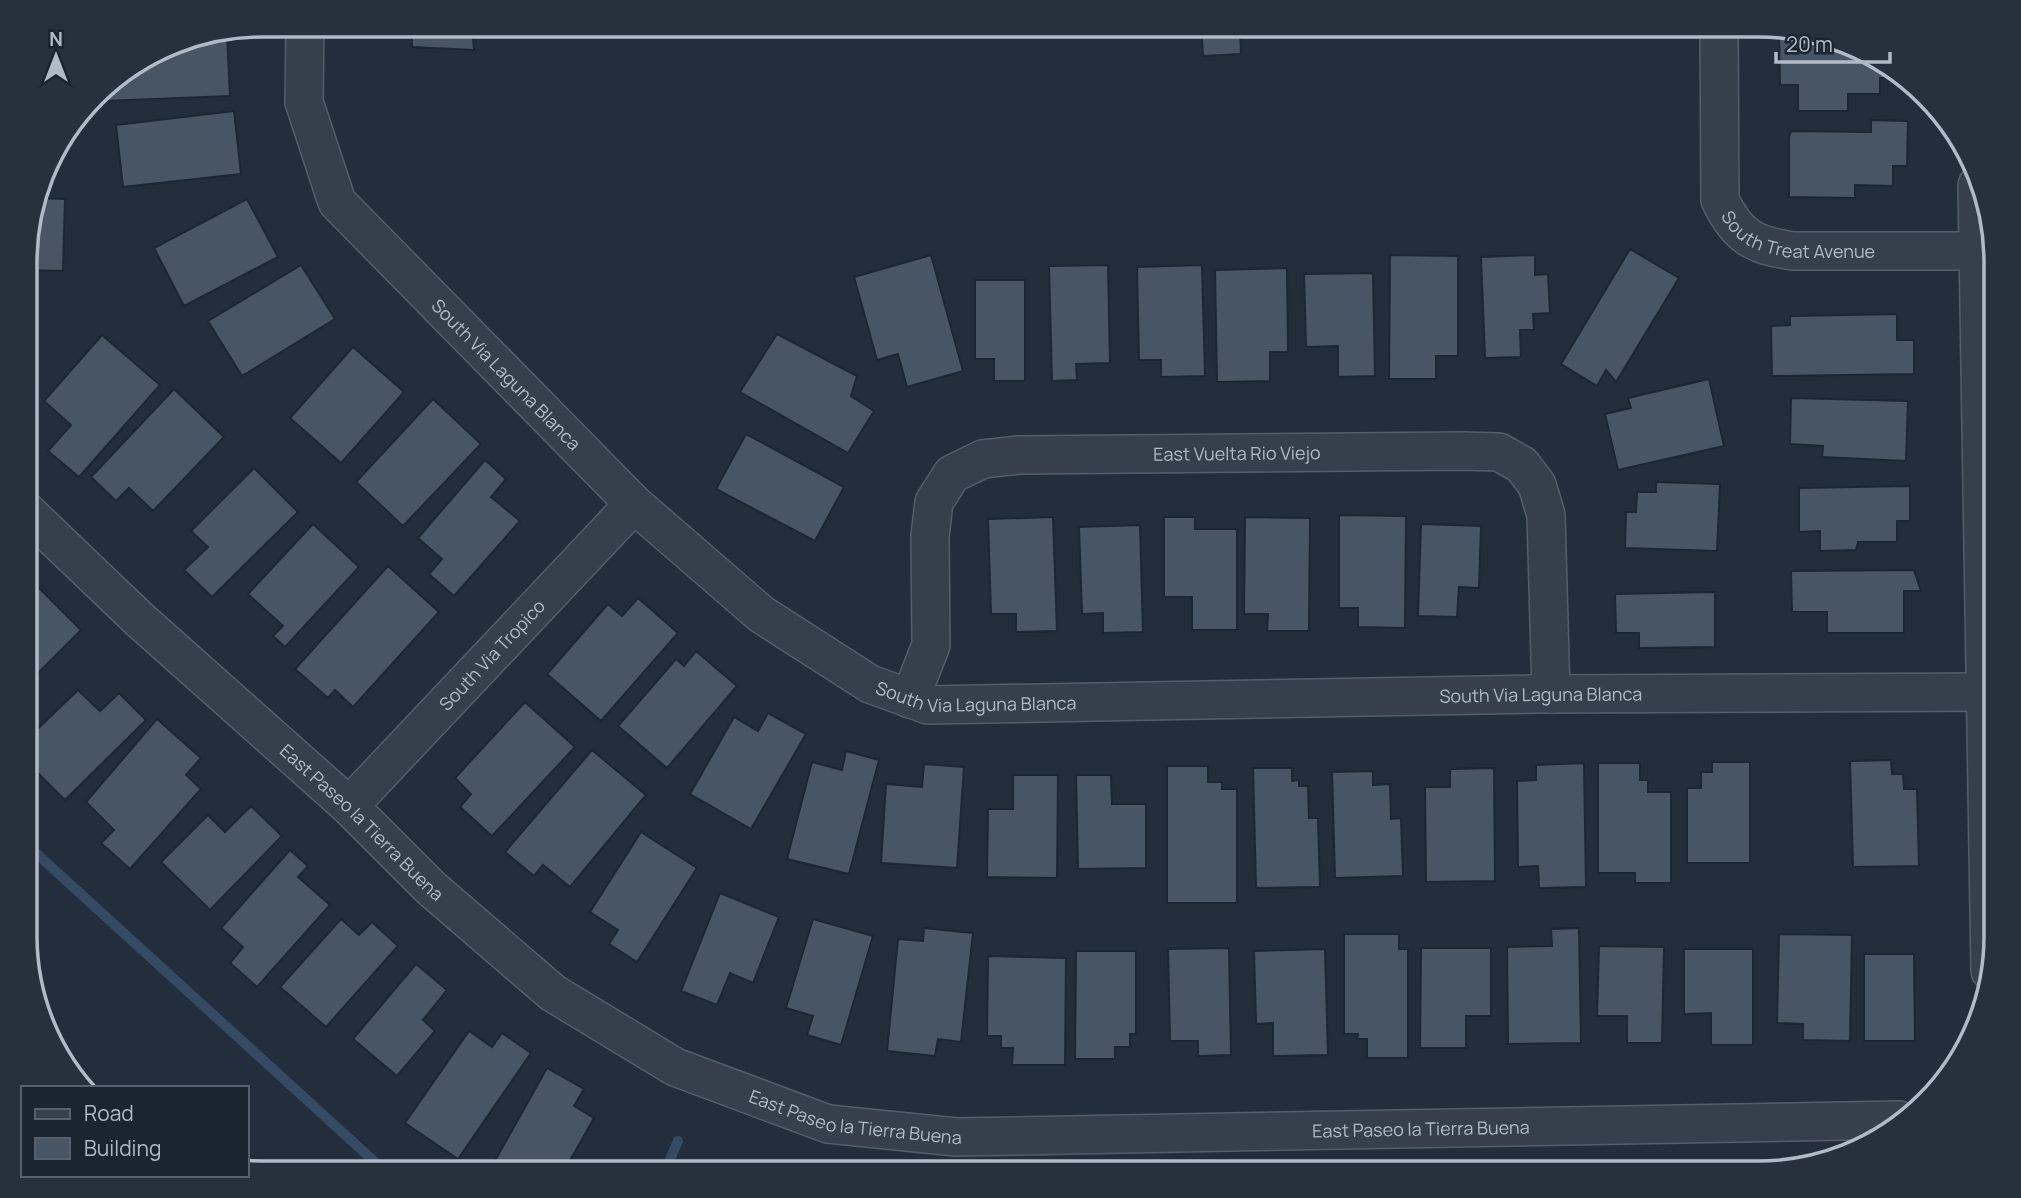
<svg xmlns="http://www.w3.org/2000/svg" width="2021" height="1198" font-family="Manrope,sans-serif">
	<style>
		.lines { fill: none; stroke-linecap: round; stroke-linejoin: round }
		.stream { stroke: #354a63; stroke-width: 10 }
		.building { fill: #485565; stroke: #1d2733; stroke-width: 2 }
		.street-casing { stroke: #545e6a; stroke-width: 40 }
		.street { stroke: #36404c; stroke-width: 37 }
		.labels { text-anchor: middle; dominant-baseline: central; stroke-width: 6; stroke-linejoin: round; paint-order: stroke }
		.street-label { font-size: 18px; fill: #b1bbc8; stroke: #1b2531 }
		.rim { fill: none; stroke: #b1bbc8; stroke-width: 3.5 }
	</style>
	<rect width="100%" height="100%" fill="#222e3c"/>
	<g class="lines">
		<g class="stream">
			<path d="M26 844 387 1173"/>
			<path d="M664 1173 678 1141"/>
		</g>
	</g>
	<g class="building">
		<path d="M412 25H472L474 50 412 47Z"/>
		<path d="M1201 25H1240L1241 54 1203 56Z"/>
		<path d="M227 33 230 96 104 101 105 84 171 42Z"/>
		<path d="M1779 35H1799L1878 56 1900 78H1880V94H1848V111H1798V85H1780Z"/>
		<path d="M234 111 241 174 123 187 116 125Z"/>
		<path d="M1871 120 1908 121 1907 166H1893V186L1855 185V198L1789 197V137L1791 131 1871 132Z"/>
		<path d="M36 198 65 199 63 271 26 270V231Z"/>
		<path d="M247 199 278 257 184 306 154 248Z"/>
		<path d="M1630 249 1679 278 1616 382 1606 370 1597 386 1561 364Z"/>
		<path d="M931 255 963 371 907 387 898 354 877 360 854 277Z"/>
		<path d="M1390 255 1458 256V356H1436V379H1389Z"/>
		<path d="M1535 255V275L1548 274 1550 313 1533 314 1534 330H1520L1521 357 1485 358 1481 257Z"/>
		<path d="M301 265 335 319 242 376 208 321Z"/>
		<path d="M1108 265 1110 363 1076 364 1077 380 1052 381 1049 266Z"/>
		<path d="M1202 265 1205 376 1161 377V360H1139L1137 267Z"/>
		<path d="M1287 268 1288 352H1270V381L1217 382 1215 270Z"/>
		<path d="M1373 273 1375 376 1338 377V346L1306 347 1304 274Z"/>
		<path d="M975 280H1025V381H994V359H975Z"/>
		<path d="M1897 314V340H1914V374L1772 376 1771 326 1790 325V316Z"/>
		<path d="M777 334 857 376 851 396 874 411 848 453 740 392Z"/>
		<path d="M102 335 160 385 79 477 48 451 71 425 44 401Z"/>
		<path d="M353 347 404 392 341 463 290 418Z"/>
		<path d="M1709 379 1724 446 1618 470 1605 414 1631 408 1628 398Z"/>
		<path d="M174 389 224 437 153 511 129 488 116 501 91 477Z"/>
		<path d="M1791 398 1908 401 1906 461 1822 457 1823 446 1790 444Z"/>
		<path d="M433 399 481 444 403 526 356 482Z"/>
		<path d="M746 434 844 487 815 541 716 489Z"/>
		<path d="M485 460 506 479 491 497 520 521 454 596 429 574 442 559 418 538Z"/>
		<path d="M254 468 298 512 212 597 184 570 208 547 191 531Z"/>
		<path d="M1656 482 1720 484 1717 551 1625 548 1626 512H1636L1637 492H1656Z"/>
		<path d="M1910 486V521H1897V542H1858L1856 550 1820 551V531L1799 532V488Z"/>
		<path d="M1339 515 1406 516 1405 628 1358 627V608H1339Z"/>
		<path d="M1053 517 1057 631 1016 632V614H991L988 519Z"/>
		<path d="M1164 517H1195V529H1237V630H1192V597H1164Z"/>
		<path d="M1245 517 1310 518 1309 631H1267L1268 614H1244Z"/>
		<path d="M313 524 359 567 285 647 273 636 283 626 248 594Z"/>
		<path d="M1421 524 1481 526 1479 588 1459 587 1457 617 1418 616Z"/>
		<path d="M1140 525 1143 632 1103 633V613L1082 614 1079 527Z"/>
		<path d="M388 566 439 612 353 707 335 690 328 698 295 669Z"/>
		<path d="M1914 570 1921 591H1904V633H1827V612H1792L1791 571Z"/>
		<path d="M26 575 81 630 26 685Z"/>
		<path d="M1715 592V647L1639 648V633H1616L1615 594Z"/>
		<path d="M638 598 678 633 601 721 547 674 608 604 622 616Z"/>
		<path d="M696 651 737 686 667 768 618 726 676 659 684 666Z"/>
		<path d="M78 690 100 711 119 693 146 720 65 800 26 761V740Z"/>
		<path d="M525 702 575 747 492 836 460 807 471 794 455 778Z"/>
		<path d="M768 713 806 734 751 829 690 794 734 717 758 731Z"/>
		<path d="M157 719 201 758 186 775 201 789 130 869 101 843 114 830 86 802Z"/>
		<path d="M592 750 646 795 570 887 543 865 534 876 505 852Z"/>
		<path d="M846 751 879 760 849 874 787 859 812 762 842 770Z"/>
		<path d="M1891 760 1892 774H1903L1904 789H1917L1919 866 1853 867 1850 761Z"/>
		<path d="M1712 762H1750V863H1687V788H1701V772H1712Z"/>
		<path d="M1584 763 1586 887 1539 888 1538 866 1518 867 1517 781 1536 780V765Z"/>
		<path d="M1598 763H1640V780H1648V792H1671V883H1635V873H1598Z"/>
		<path d="M924 764 964 767 957 868 881 863 886 784 922 787Z"/>
		<path d="M1167 766H1208V782H1222V789H1237V903H1167Z"/>
		<path d="M1253 768H1292V781L1299 780V786H1308L1309 818H1318L1320 887 1256 888Z"/>
		<path d="M1494 768 1495 881 1426 882 1425 787H1450V769Z"/>
		<path d="M1373 771V785L1390 784 1391 819 1401 818 1403 876 1335 878 1332 772Z"/>
		<path d="M1013 775H1058L1057 878 987 877 988 809H1013Z"/>
		<path d="M1076 775H1111L1112 804H1146V868L1078 869Z"/>
		<path d="M251 806 282 836 210 910 161 862 208 815 225 832Z"/>
		<path d="M641 832 697 868 637 962 609 944 618 930 590 912Z"/>
		<path d="M290 850 308 866 298 877 330 905 257 987 230 963 243 947 221 928Z"/>
		<path d="M720 893 779 917 753 983 730 973 717 1005 681 991Z"/>
		<path d="M341 919 359 935 372 922 398 946 326 1027 280 987Z"/>
		<path d="M813 919 873 936 841 1045 807 1035 813 1016 786 1008Z"/>
		<path d="M924 928 973 933 961 1042 938 1039 935 1056 887 1051 898 939 923 941Z"/>
		<path d="M1579 928 1581 1043 1508 1044 1507 947 1552 946 1551 929Z"/>
		<path d="M1344 934H1399V949H1408V1058H1367V1039H1357L1358 1034H1344Z"/>
		<path d="M1779 934 1852 935 1850 1041 1803 1040V1024L1777 1023Z"/>
		<path d="M1599 946 1664 947 1662 1043H1627V1016H1597Z"/>
		<path d="M1229 948 1231 1055 1198 1056V1041H1170L1168 949Z"/>
		<path d="M1421 948H1491V1016H1466V1048H1420Z"/>
		<path d="M1325 949 1328 1055 1273 1056V1023L1256 1024 1254 951Z"/>
		<path d="M1684 949H1753V1045H1711V1013L1684 1014Z"/>
		<path d="M1076 951H1136V1034H1130V1047H1115V1059H1075Z"/>
		<path d="M1864 954H1914L1915 1041H1864Z"/>
		<path d="M988 956 1066 958 1065 1065H1012L1013 1048H1001V1036H987Z"/>
		<path d="M416 964 447 990 423 1020 435 1031 397 1076 353 1039Z"/>
		<path d="M469 1031 492 1047 502 1033 531 1053 458 1159 405 1123Z"/>
		<path d="M547 1068 584 1089 574 1106 594 1118 563 1173H488Z"/>
		<path d="M758 1162 796 1173H755Z"/>
	</g>
	<g class="lines">
		<defs>
			<g id="street">
				<path id="s1" d="M305 25 304 102 337 202 634 504 761 614 870 684 928 705 1538 694 1987 692"/>
				<path id="s2" d="M1719 25 1720 200C1738 237 1753 245 1793 251H1996"/>
				<path d="M1977 185 1990 971"/>
				<path id="s3" d="M26 511 140 620 349 806 431 888 553 993 675 1067 828 1124 956 1137 1899 1120"/>
				<path id="s4" d="M910 699 931 645 930 536 934 502 952 474 983 459 1019 455 1462 451 1499 452 1522 465 1537 485 1546 515 1551 694"/>
				<path id="s5" d="M349 806 634 504"/>
			</g>
		</defs>
		<use href="#street" class="street-casing"/>
		<use href="#street" class="street"/>
	</g>
	<g class="labels">
		<g class="street-label">
			<text stroke="none"><textPath href="#s2" startOffset="270">South Treat Avenue</textPath></text>
			<text stroke="none"><textPath href="#s1" startOffset="424">South Via Laguna Blanca</textPath></text>
			<text stroke="none"><textPath href="#s4" startOffset="523">East Vuelta Rio Viejo</textPath></text>
			<text stroke="none"><textPath href="#s5" startOffset="208">South Via Tropico</textPath></text>
			<text stroke="none"><textPath href="#s1" startOffset="1012">South Via Laguna Blanca</textPath></text>
			<text stroke="none"><textPath href="#s1" startOffset="1578">South Via Laguna Blanca</textPath></text>
			<text stroke="none"><textPath href="#s3" startOffset="458">East Paseo la Tierra Buena</textPath></text>
			<text stroke="none"><textPath href="#s3" startOffset="1046">East Paseo la Tierra Buena</textPath></text>
			<text stroke="none"><textPath href="#s3" startOffset="1614">East Paseo la Tierra Buena</textPath></text>
		</g>
	</g>
	<path d="M0 0H2021V1198H0ZM262 37H1759A225 225 0 0 1 1984 262V936A225 225 0 0 1 1759 1161H262A225 225 0 0 1 37 936V262A225 225 0 0 1 262 37Z" fill="#27313d" fill-rule="evenodd"/>
	<path class="rim" d="M262 37H1759A225 225 0 0 1 1984 262V936A225 225 0 0 1 1759 1161H262A225 225 0 0 1 37 936V262A225 225 0 0 1 262 37Z"/>
	<rect x="21" y="1086" width="228" height="91" fill="#1b2531" stroke="#57616d" stroke-width="2"/>
	<rect x="35" y="1109" width="35" height="10" fill="#36404c" stroke="#57616d" stroke-width="2"/>
	<text x="84" y="1121" font-size="21" fill="#b1bbc8">Road</text>
	<rect x="35" y="1138" width="35" height="21" fill="#485565" stroke="#57616d" stroke-width="2"/>
	<text x="84" y="1156" font-size="21" fill="#b1bbc8">Building</text>
	<g transform="translate(56 56)" stroke="#1b2531" stroke-width="5" paint-order="stroke">
	<path d="M0-5L12 26L0 18L-12 26Z" fill="#b1bbc8"/>
	<text y="-10" font-size="19" font-weight="bold" text-anchor="middle" fill="#b1bbc8">N</text>
	</g>
	<path d="M1776 52v10h114v-10" fill="none" stroke="#b1bbc8" stroke-width="3.5"/>
	<text x="1786" y="52" font-size="21" fill="#b1bbc8" stroke="#1b2531" stroke-width="5" paint-order="stroke">20 m</text>
</svg>
